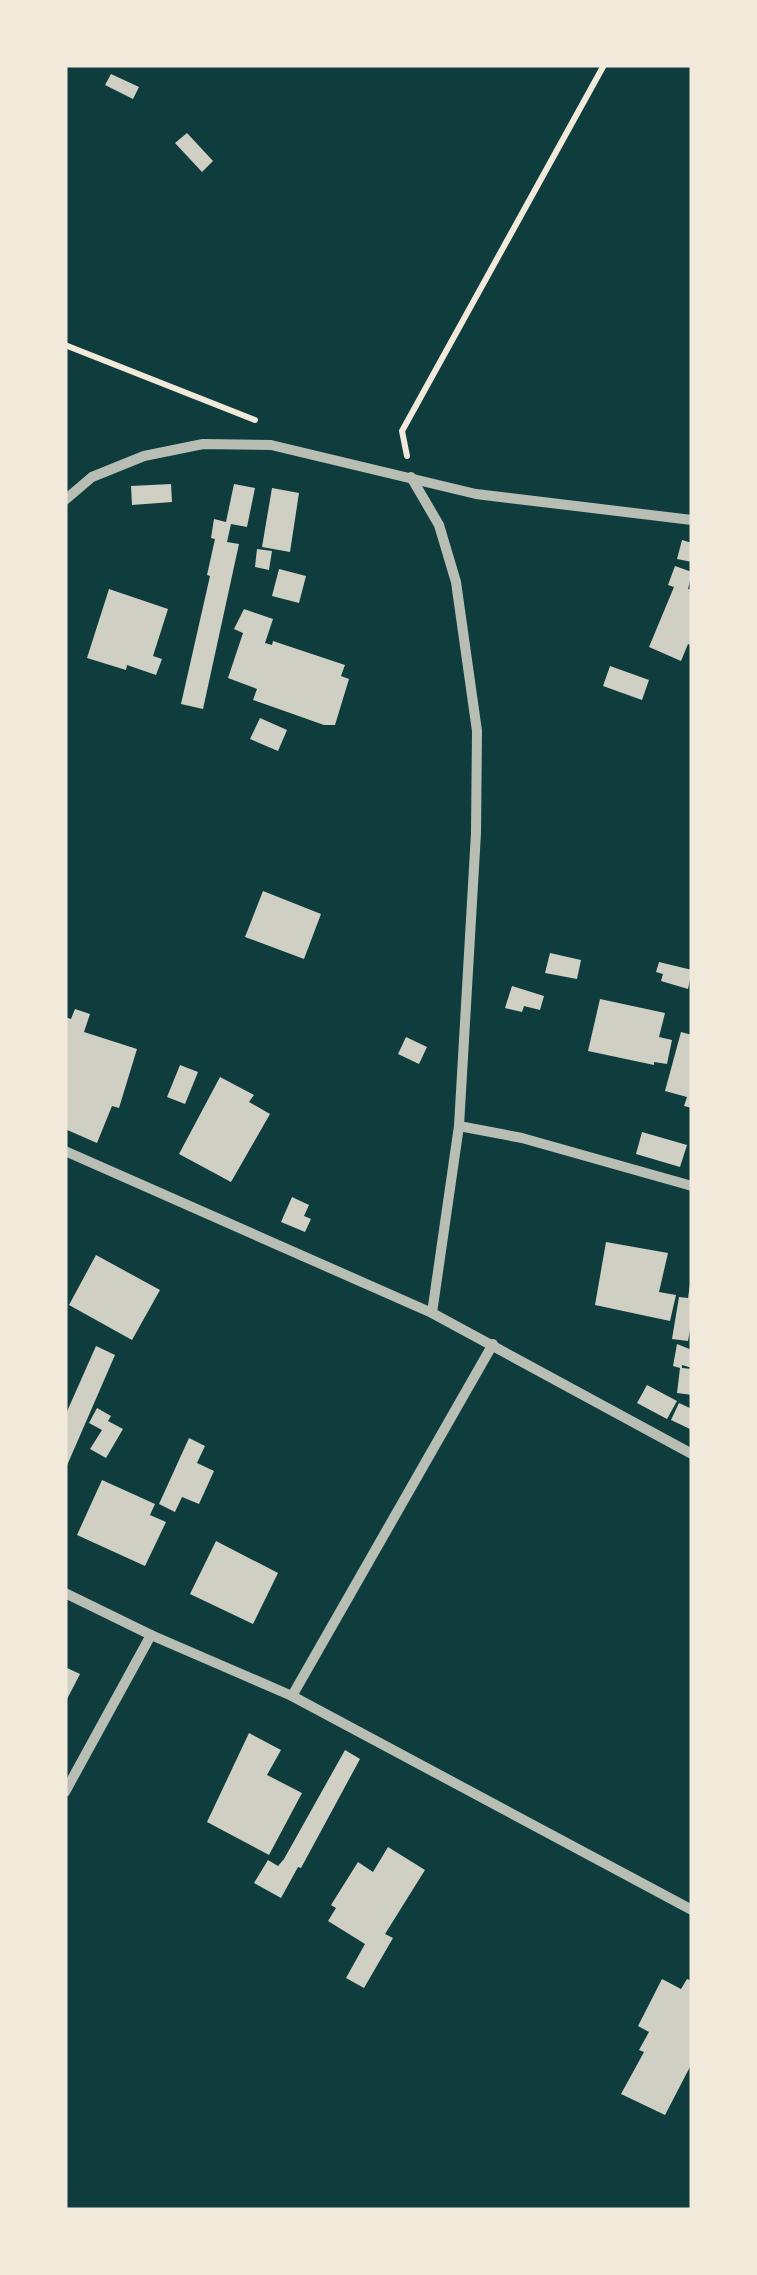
<svg xmlns="http://www.w3.org/2000/svg" width="757" height="2275" font-family="Commissioner,sans-serif">
	<style>
		.building { fill: #cfcfc3 }
		.lines { fill: none; stroke-linecap: round; stroke-linejoin: round }
		.path { stroke: #f1e9da; stroke-width: 6 }
		.minor { stroke: #b8beb3; stroke-width: 10 }
	</style>
	<rect width="100%" height="100%" fill="#0f3d3e"/>
	<g class="building">
		<path d="M111 74 139 87 133 99 105 85Z"/>
		<path d="M187 133 213 161 202 172 175 143Z"/>
		<path d="M171 484 172 502 132 505 131 486Z"/>
		<path d="M234 484 255 488 247 527 231 524 227 542 239 544 203 709 181 704 210 576 207 575 215 539 211 538 214 519 226 522Z"/>
		<path d="M272 488 299 493 290 552 262 547Z"/>
		<path d="M682 540 692 543V562L677 559Z"/>
		<path d="M257 549 272 551 269 570 255 567Z"/>
		<path d="M675 566 692 572 688 589 692 590V646L688 644 681 661 649 647 674 587 668 585Z"/>
		<path d="M279 569 306 576 299 603 272 596Z"/>
		<path d="M109 589 168 609 153 656 162 659 156 675 127 665 126 670 87 658Z"/>
		<path d="M244 609 273 619 265 643 272 645 273 641 345 665 341 676 349 679 335 725H324L253 700 257 689 228 678 243 633 234 629Z"/>
		<path d="M610 666 649 680 642 700 603 686Z"/>
		<path d="M260 718 287 730 278 751 250 739Z"/>
		<path d="M263 891 321 914 304 959 245 937Z"/>
		<path d="M550 953 581 960 577 979 545 973Z"/>
		<path d="M659 962 692 970 688 989 661 981 663 974 656 972Z"/>
		<path d="M512 986 544 996 540 1010 524 1006 522 1012 505 1008Z"/>
		<path d="M600 999 665 1013 659 1037 672 1040 667 1064 654 1062V1065L588 1051Z"/>
		<path d="M75 1009 90 1014 84 1032 137 1049 119 1108 112 1106 97 1143 65 1129V1017L71 1019Z"/>
		<path d="M681 1032 692 1035V1108L684 1106 687 1097 665 1091Z"/>
		<path d="M406 1037 427 1047 419 1064 398 1054Z"/>
		<path d="M180 1065 198 1072 185 1104 167 1097Z"/>
		<path d="M220 1077 254 1095 249 1102 270 1114 231 1182 179 1154Z"/>
		<path d="M642 1132 687 1145 680 1167 636 1154Z"/>
		<path d="M292 1197 309 1205 304 1216 311 1219 305 1232 281 1222Z"/>
		<path d="M606 1242 668 1253 659 1292 676 1295 670 1321 595 1305Z"/>
		<path d="M96 1255 160 1290 132 1340 69 1305Z"/>
		<path d="M690 1284 692 1318 688 1341 672 1339 679 1297 688 1298Z"/>
		<path d="M677 1344 692 1350V1368L682 1365V1368L692 1369V1395L677 1393 680 1368 673 1366Z"/>
		<path d="M96 1346 115 1355 65 1470V1416Z"/>
		<path d="M647 1385 677 1401 667 1419 637 1403Z"/>
		<path d="M679 1403 692 1409V1430L671 1420Z"/>
		<path d="M97 1408 111 1416 108 1421 123 1429 106 1458 90 1449 102 1430 89 1423Z"/>
		<path d="M189 1438 205 1446 197 1463 214 1471 199 1504 182 1497 175 1512 159 1504Z"/>
		<path d="M102 1480 155 1504 150 1515 166 1522 145 1566 77 1535Z"/>
		<path d="M216 1541 278 1573 253 1624 190 1594Z"/>
		<path d="M65 1667 80 1674 65 1703Z"/>
		<path d="M249 1733 281 1750 267 1775 302 1793 269 1855 207 1822Z"/>
		<path d="M345 1750 360 1759 301 1868 298 1867 281 1898 254 1883 268 1860 278 1866 284 1859Z"/>
		<path d="M388 1847 425 1870 385 1934 393 1938 364 1988 346 1978 365 1944 328 1921 336 1908 331 1905 358 1862 373 1872Z"/>
		<path d="M662 1979 681 1989 687 1979 692 1981V2063L665 2115 621 2094 644 2052 639 2050 649 2032 638 2026Z"/>
	</g>
	<g class="lines">
		<g class="path">
			<path d="M65 345 255 420"/>
			<path d="M407 456 402 431 604 65"/>
		</g>
		<g class="minor">
			<path d="M411 477 439 525 456 582 477 731 476 833 459 1126 432 1313"/>
			<path d="M65 500 92 477 144 456 203 444 271 445 476 494 692 520"/>
			<path d="M459 1126 522 1138 692 1186"/>
			<path d="M65 1151 432 1313 692 1454"/>
			<path d="M65 1593 151 1635 292 1696 692 1910"/>
			<path d="M292 1696 493 1344"/>
			<path d="M65 1792 151 1635"/>
		</g>
	</g>
	<rect width="757" height="2275" fill="none" stroke="#f1e9da" stroke-width="135"/>
</svg>
